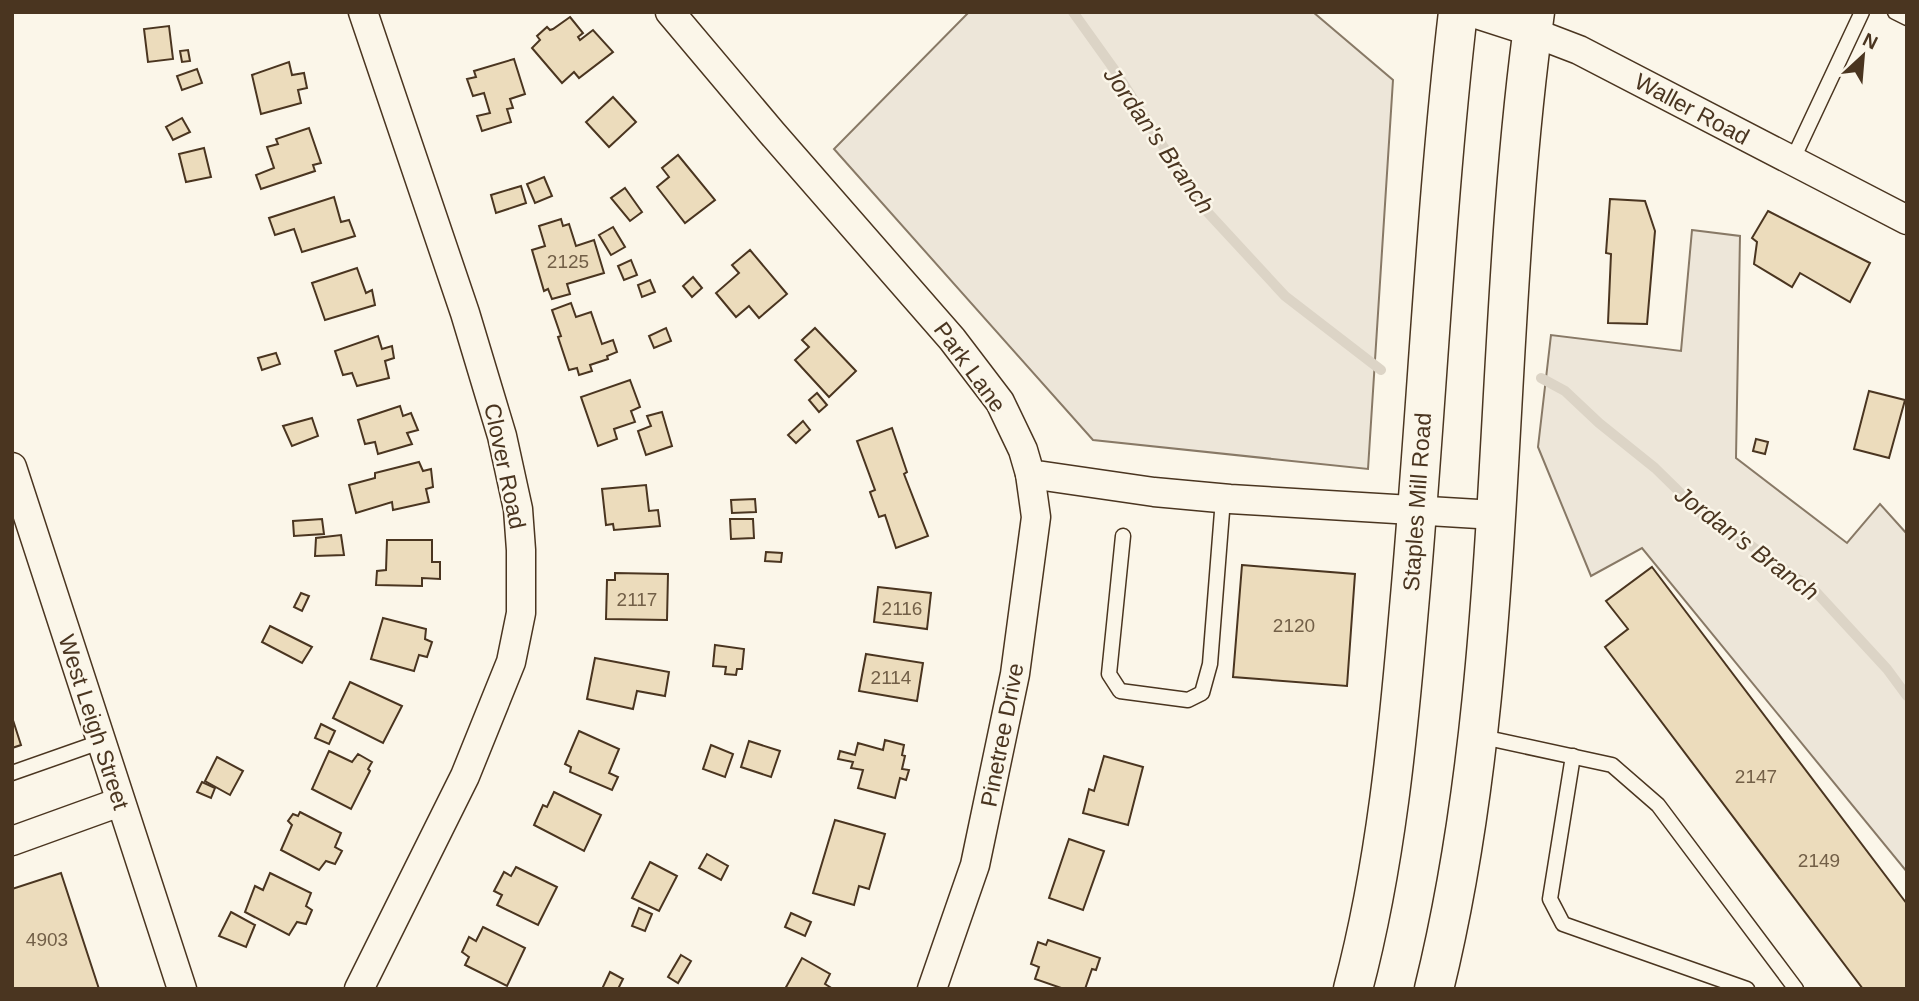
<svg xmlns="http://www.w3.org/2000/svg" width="1919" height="1001" font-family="Helvetica,sans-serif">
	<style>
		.green { fill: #ede6d9; stroke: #887966; stroke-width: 2 }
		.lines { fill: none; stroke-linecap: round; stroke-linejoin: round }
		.stream { stroke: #dcd4c6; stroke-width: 10 }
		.building { fill: #ecdcbc; stroke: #4a3520; stroke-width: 2 }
		.lane-casing { stroke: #4a3520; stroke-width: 17 }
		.street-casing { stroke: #4a3520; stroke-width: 31 }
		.primary-casing { stroke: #4a3520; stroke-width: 41 }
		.lane { stroke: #fbf6e9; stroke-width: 14 }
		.street { stroke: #fbf6e9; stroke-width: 28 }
		.primary { stroke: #fbf6e9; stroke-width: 38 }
		.labels { text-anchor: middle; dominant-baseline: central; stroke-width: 5; stroke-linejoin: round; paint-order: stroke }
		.number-label { font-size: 19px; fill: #725f47 }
		.street-label { font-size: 23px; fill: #4a3520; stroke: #fbf6e9 }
		.water-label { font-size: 24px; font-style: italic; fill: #4a3520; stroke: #fbf6e9 }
	</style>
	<rect width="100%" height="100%" fill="#fbf6e9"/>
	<g class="green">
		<path d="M969 12H1313L1393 80 1368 469 1093 440 834 149Z"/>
		<path d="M1692 230 1740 236 1736 458 1847 543 1880 504 1907 534V872L1642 548 1591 576 1538 447 1551 335 1681 351Z"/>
	</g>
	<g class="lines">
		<g class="stream">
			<path d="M1073 12 1116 72 1199 203 1285 296 1381 370"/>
			<path d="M1541 378 1565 391 1599 423 1655 468 1703 515 1753 547 1816 592 1887 669 1907 696"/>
		</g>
	</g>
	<g class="building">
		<path d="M570 17 583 33 578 37 580 40 593 30 613 52 579 78 574 72 562 83 532 48 540 40 537 36 547 27 550 30 553 29Z"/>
		<path d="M169 26 173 59 148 62 144 29Z"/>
		<path d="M188 50 190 61 182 62 180 51Z"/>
		<path d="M514 59 525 94 510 99 513 108 507 109 511 122 482 131 477 116 490 113 484 93 473 96 467 79 476 77 474 71Z"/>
		<path d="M289 62 292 75 304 73 307 88 298 90 301 103 261 114 252 75Z"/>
		<path d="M197 69 202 83 182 90 177 76Z"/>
		<path d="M613 97 636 122 609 147 586 122Z"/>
		<path d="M182 118 190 132 173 140 166 127Z"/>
		<path d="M309 128 321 163 313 165 315 171 261 189 256 175 274 168 267 147 278 144 276 139Z"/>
		<path d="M204 148 211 177 186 182 179 154Z"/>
		<path d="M678 155 715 200 685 223 657 187 669 177 662 168Z"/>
		<path d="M544 177 552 196 535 203 527 184Z"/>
		<path d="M521 186 526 203 496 213 491 195Z"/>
		<path d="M625 188 642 212 630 221 611 198Z"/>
		<path d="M334 197 341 222 349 220 355 236 302 252 294 229 275 235 269 218Z"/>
		<path d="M1610 199 1645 201 1655 231 1647 324 1608 323 1611 254 1606 253Z"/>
		<path d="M1768 211 1870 263 1850 302 1800 273 1792 287 1754 264 1757 242 1752 238Z"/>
		<path d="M561 219 563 226 569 224 576 246 594 240 604 273 567 284 570 294 552 299 548 289 544 291 532 250 545 246 539 226Z"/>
		<path d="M613 227 625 247 611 255 599 235Z"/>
		<path d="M750 250 787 294 759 318 749 306 736 317 716 293 739 273 732 265Z"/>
		<path d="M631 260 637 275 624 280 618 266Z"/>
		<path d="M357 268 366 293 372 290 375 305 325 320 312 283Z"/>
		<path d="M693 277 702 288 692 297 683 286Z"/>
		<path d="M650 280 655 292 642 297 638 285Z"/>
		<path d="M571 303 576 317 591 312 602 344 613 340 617 352 607 356 608 359 590 365 592 371 579 375 577 368 569 370 558 337 561 336 552 310Z"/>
		<path d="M666 328 671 341 654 348 649 336Z"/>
		<path d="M815 328 856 371 829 397 795 360 809 347 802 340Z"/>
		<path d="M378 336 382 349 392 346 394 358 385 361 389 378 357 386 352 373 343 375 335 351Z"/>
		<path d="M276 353 280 364 262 370 258 358Z"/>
		<path d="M630 380 640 407 631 411 635 422 614 429 617 439 598 446 581 397Z"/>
		<path d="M1869 391 1905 400 1889 458 1854 449Z"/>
		<path d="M817 393 827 405 819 412 809 400Z"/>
		<path d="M400 406 403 416 411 413 418 430 407 433 412 444 378 454 375 442 365 444 358 420Z"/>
		<path d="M662 412 672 446 646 455 638 431 651 426 647 416Z"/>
		<path d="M312 418 318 436 292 446 283 426Z"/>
		<path d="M803 421 810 430 796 443 788 435Z"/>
		<path d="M892 428 907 472 904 474 928 536 896 548 885 515 879 517 870 492 875 490 857 441Z"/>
		<path d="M1756 439 1768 442 1765 454 1753 451Z"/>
		<path d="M419 462 423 471 431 469 433 487 426 489 429 502 393 510 392 502 356 513 349 485 375 478V473Z"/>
		<path d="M646 485 649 511 658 510 660 526 614 530 613 524 606 525 602 489Z"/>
		<path d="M755 499 756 512 732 513 731 500Z"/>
		<path d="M322 519 324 534 294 536 293 521Z"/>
		<path d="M730 519H753L754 538 731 539Z"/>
		<path d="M341 535 344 555 315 556 316 538Z"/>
		<path d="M387 540H432V562H440V579L422 578V586L376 585 377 571 386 570Z"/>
		<path d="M766 552 782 553 781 562 765 561Z"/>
		<path d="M1242 565 1355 574 1347 686 1233 677Z"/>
		<path d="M1652 567 1907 904V989H1863L1605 647 1628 629 1606 601Z"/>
		<path d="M615 573 668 574 667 620 606 619 607 580H615Z"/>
		<path d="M878 587 931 593 927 629 874 622Z"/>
		<path d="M301 593 309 596 302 611 294 607Z"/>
		<path d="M383 618 426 629 425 639 432 642 427 657 419 655 414 671 371 659Z"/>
		<path d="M270 626 312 647 302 663 262 642Z"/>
		<path d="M715 645 744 649 742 669H737L736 675 725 674 726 667 713 666Z"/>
		<path d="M866 654 923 663 917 701 859 691Z"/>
		<path d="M595 658 669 672 665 696 637 691 633 709 587 699Z"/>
		<path d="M350 682 402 706 383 743 333 718Z"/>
		<path d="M12 717 21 745 12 748Z"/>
		<path d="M321 724 335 731 329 744 315 738Z"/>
		<path d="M579 731 619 749 609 773 618 777 612 790 570 772 571 767 565 764Z"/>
		<path d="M885 740 904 745 902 755 905 756 902 769 909 770 906 780 900 778 895 798 858 788 863 770 851 768 853 762 838 759 840 751 855 755 858 743 883 750Z"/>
		<path d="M749 741 780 751 771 777 741 767Z"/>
		<path d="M711 745 733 754 725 777 703 769Z"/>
		<path d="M329 751 352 762 358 754 372 762 368 769 370 771 351 809 312 789Z"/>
		<path d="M1104 756 1143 767 1128 825 1083 813 1089 789 1094 791Z"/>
		<path d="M217 757 243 771 230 795 205 781Z"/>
		<path d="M202 782 215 788 211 798 197 792Z"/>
		<path d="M554 792 601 815 584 851 534 825 543 805 547 807Z"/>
		<path d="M300 812 341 833 335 847 342 851 335 864 326 861 319 870 281 850 292 825 288 821 293 814 298 816Z"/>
		<path d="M835 820 885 834 869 889 859 886 854 905 813 893Z"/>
		<path d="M1069 839 1104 851 1083 910 1049 898Z"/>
		<path d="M707 854 728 866 721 880 699 868Z"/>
		<path d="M650 862 677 876 659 911 632 898Z"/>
		<path d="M516 867 557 887 538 925 497 905 502 895 494 891 504 872 511 876Z"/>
		<path d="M61 873 99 989H12V889Z"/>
		<path d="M270 873 311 893 306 906 312 910 306 924 297 922 289 935 245 912 255 886 263 890Z"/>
		<path d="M639 908 652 914 645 931 632 926Z"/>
		<path d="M231 912 255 925 246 947 219 936Z"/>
		<path d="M791 913 811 922 805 936 785 927Z"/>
		<path d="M483 927 525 948 507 986 465 965 469 957 462 952 469 937 476 941Z"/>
		<path d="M1048 940 1100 958 1096 970 1092 969 1085 989H1064L1035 979 1039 967 1031 964 1038 942 1046 945Z"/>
		<path d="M681 955 691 961 678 983 668 977Z"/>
		<path d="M802 958 830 974 825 984 833 989H785Z"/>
		<path d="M610 972 623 979 618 989H602Z"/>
	</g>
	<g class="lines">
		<defs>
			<g id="lane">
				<path d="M1895 12 1907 18"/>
				<path d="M1792 161 1862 12"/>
				<path d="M1123 536 1109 674 1120 691 1188 700 1202 693 1210 664 1223 499"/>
				<path d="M1478 736 1612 765 1658 805 1796 989"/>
				<path d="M1573 756 1550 899 1563 924 1747 989"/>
				<path d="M12 773 100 742"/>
			</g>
			<g id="street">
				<path d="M670 12 772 133 952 339 1000 402 1023 450 1030 474 1154 492 1230 499 1495 515"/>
				<path d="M1470 12 1532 32 1579 50 1907 220"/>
				<path d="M12 467 182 989"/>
				<path d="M12 841 120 802"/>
				<path d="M359 989 465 776 511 662 521 613V550L518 509 502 436 465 313 363 12"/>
				<path d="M932 989 975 865 1015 674 1036 517 1030 474"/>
			</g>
			<g id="primary">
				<path d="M1353 989C1386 864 1398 736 1409 608 1427 409 1435 210 1458 12"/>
				<path d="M1434 989C1512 671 1490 335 1535 12"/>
			</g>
		</defs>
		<use href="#lane" class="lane-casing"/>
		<use href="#street" class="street-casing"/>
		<use href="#primary" class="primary-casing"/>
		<use href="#lane" class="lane"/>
		<use href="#street" class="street"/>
		<use href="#primary" class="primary"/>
	</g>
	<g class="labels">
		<g class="number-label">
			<text x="568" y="261">2125</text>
			<text x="637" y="599">2117</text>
			<text x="902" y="608">2116</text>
			<text x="1294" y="625">2120</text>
			<text x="891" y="677">2114</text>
			<text x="1756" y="776">2147</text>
			<text x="1819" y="860">2149</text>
			<text x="47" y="939">4903</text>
		</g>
		<g class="street-label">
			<text transform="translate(1692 109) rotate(28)">Waller Road</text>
			<text transform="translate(970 367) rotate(54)">Park Lane</text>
			<text transform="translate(505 466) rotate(78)">Clover Road</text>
			<text transform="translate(1417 502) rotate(-86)">Staples Mill Road</text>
			<text transform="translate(94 722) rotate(72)">West Leigh Street</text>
			<text transform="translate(1002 735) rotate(-79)">Pinetree Drive</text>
		</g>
		<g class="water-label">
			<text transform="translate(1159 140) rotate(55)">Jordan's Branch</text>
			<text transform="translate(1747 543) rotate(37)">Jordan's Branch</text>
		</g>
	</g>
	<rect width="1919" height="1001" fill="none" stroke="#4a3520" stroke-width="28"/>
	<g transform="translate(1863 56) rotate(26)" stroke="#fbf6e9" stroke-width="5" paint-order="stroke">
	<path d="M0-5L12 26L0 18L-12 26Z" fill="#4a3520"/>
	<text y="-10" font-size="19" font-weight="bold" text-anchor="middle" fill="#4a3520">N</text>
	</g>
</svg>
